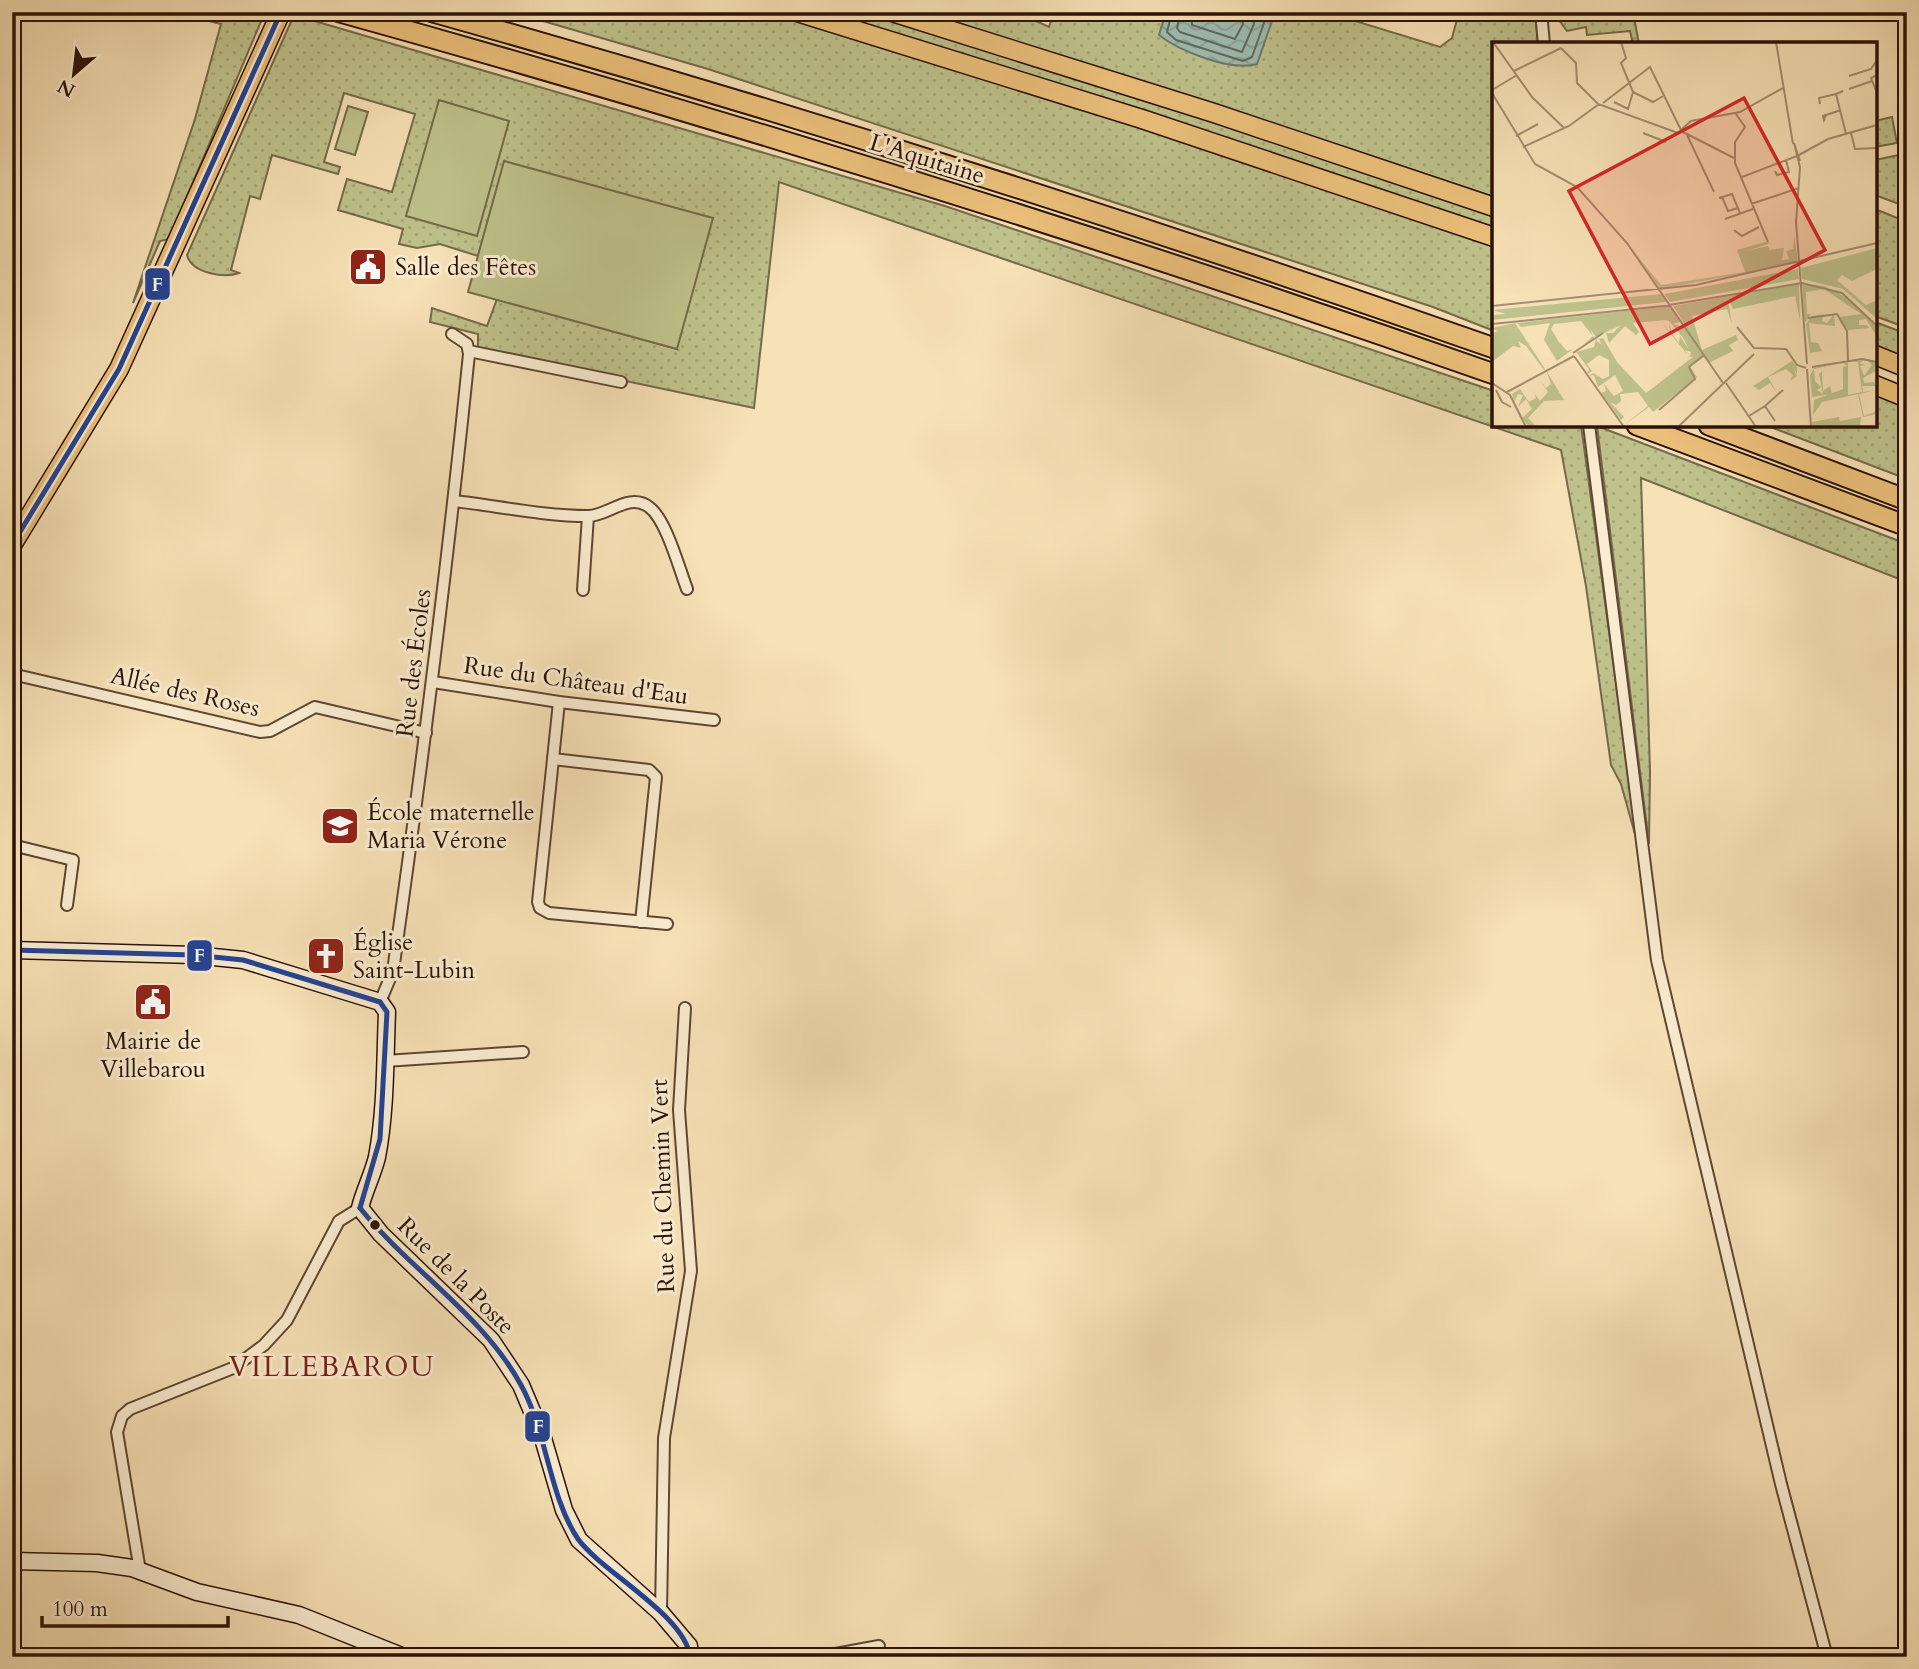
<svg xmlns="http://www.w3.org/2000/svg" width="1919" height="1669" font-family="Cardo,serif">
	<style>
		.grass { fill: url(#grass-dots); stroke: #756a49; stroke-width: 2 }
		.pitch { fill: #bfc28c; stroke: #756a49; stroke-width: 2 }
		.water { fill: url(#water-waves); stroke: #6f796d; stroke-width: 2 }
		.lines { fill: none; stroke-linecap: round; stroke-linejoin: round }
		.shore { stroke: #64685c; stroke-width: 2 }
		.street-casing { stroke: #5e4632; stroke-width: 14 }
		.secondary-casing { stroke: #2b1206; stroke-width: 19 }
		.primary-casing { stroke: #2b1206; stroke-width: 21 }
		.highway-casing { stroke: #2b1206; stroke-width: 23 }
		.street { stroke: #faecd0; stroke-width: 10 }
		.secondary { stroke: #faecd0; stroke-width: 16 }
		.primary { stroke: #ecc07b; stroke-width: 18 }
		.highway { stroke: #ecc07b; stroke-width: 19 }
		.bus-1-casing { stroke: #faecd0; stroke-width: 10 }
		.bus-1 { stroke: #234393; stroke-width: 5 }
		.bus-dot { fill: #2b1206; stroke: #faecd0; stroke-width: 2.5 }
		.labels { text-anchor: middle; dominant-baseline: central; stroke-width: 6; stroke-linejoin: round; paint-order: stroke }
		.street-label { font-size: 24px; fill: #2b1206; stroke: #faecd0 }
		.poi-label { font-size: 24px; fill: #2b1206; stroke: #faecd0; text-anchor: start }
		.quarter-label { font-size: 28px; letter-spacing: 2px; fill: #7a1f14; stroke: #faecd0 }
		.inset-road { fill: none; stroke: #a58e70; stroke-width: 2 }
		.view { fill: #d62828; fill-opacity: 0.15; stroke: #d62828; stroke-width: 3.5 }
		.inset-edge { fill: none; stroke: #2b1206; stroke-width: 3.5 }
		.line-badge { stroke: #faecd0; stroke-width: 2.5 }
		.badge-label { font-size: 19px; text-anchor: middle; font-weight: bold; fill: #fff }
	</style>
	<defs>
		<pattern id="grass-dots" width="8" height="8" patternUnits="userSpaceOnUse" patternTransform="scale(1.75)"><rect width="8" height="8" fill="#bfc28c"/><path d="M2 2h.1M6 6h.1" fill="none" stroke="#a4a677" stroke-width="1.8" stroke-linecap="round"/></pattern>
		<pattern id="water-waves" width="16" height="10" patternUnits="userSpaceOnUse" patternTransform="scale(1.75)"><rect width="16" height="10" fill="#9dbdb2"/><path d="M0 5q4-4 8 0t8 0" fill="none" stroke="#87a198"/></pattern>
	</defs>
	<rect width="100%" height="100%" fill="#f7e1b6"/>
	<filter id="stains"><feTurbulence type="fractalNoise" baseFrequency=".00286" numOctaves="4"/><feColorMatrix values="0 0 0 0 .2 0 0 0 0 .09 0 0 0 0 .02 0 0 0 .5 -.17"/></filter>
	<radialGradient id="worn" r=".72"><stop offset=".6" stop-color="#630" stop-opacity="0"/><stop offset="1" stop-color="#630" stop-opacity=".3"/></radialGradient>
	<g class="grass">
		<path d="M173 12H265L169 239 160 241 133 303 195 119 221 24Z"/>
		<path d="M512 12H770L1194 144 1494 245V331L1433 307 708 69Z"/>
		<path d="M821 12H868L1121 91 1494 215V229L1246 144Z"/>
		<path d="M918 12H1029L1027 17 1049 27 1054 12H1326L1440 47 1452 38 1459 12H1535L1538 44H1494V197L1363 153Z"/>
		<path d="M1553 12H1633L1639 44H1633L1630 31 1587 35 1586 27 1567 31Z"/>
		<path d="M294 15 945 206 1494 391V425H1581L1638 845 1621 784 1611 765 1586 586 1561 450 779 182 754 408 478 350V334L430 322 432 308 487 326 497 299 677 349 505 161 478 256 440 244 417 248 399 244 403 229 338 210 347 179 392 192 415 114 344 93 324 162 340 167 338 174 272 155 260 199 250 196 231 270 239 273C225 278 192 274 187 255Z"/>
		<path d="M1892 117 1897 143 1875 147V121Z"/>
		<path d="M1899 155 1901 163 1907 164 1900 192 1907 195V207L1875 195V160Z"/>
		<path d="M1875 209 1907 222V328L1875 316Z"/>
		<path d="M1875 322 1907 334V359L1875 346Z"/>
		<path d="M1875 394 1907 406V479L1765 425H1875Z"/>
		<path d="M1597 426 1907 544V582L1641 478 1650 771 1649 844Z"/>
	</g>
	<g class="pitch">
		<path d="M439 100 509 121 477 236 406 216Z"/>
		<path d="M348 106 368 112 355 155 335 149Z"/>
		<path d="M504 161 713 218 677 349 468 292Z"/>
	</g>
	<path class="water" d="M1166 12H1266L1272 21 1257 64C1232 72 1179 51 1159 35Z"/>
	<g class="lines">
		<g class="shore">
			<path d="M1172 12 1167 32 1176 40 1243 61 1252 57 1264 23 1261 12"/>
			<path d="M1181 12 1177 28 1180 32 1242 52 1254 24 1252 12"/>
			<path d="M1191 12 1192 25 1235 39 1243 24 1242 12"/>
		</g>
		<defs>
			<g id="street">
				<path d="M1541 12 1544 44"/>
				<path d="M469 351 621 382"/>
				<path d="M1589 425 1657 960 1781 1484 1827 1657"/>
				<path d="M454 501C498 506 544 516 588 516 608 516 629 492 649 507 666 519 679 568 687 589"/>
				<path d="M583 590 588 516"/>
				<path d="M12 674 260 732 270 731 315 707 426 733"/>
				<path d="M433 682 559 702 714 720"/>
				<path d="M559 702 538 902 540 908 549 913 667 924"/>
				<path d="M553 759 649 770 656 777 641 922"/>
				<path d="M12 845 73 860 67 905"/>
				<path d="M380 1002 393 971C422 766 448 561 469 354L467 344 452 334"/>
				<path d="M385 1061 523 1052"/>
				<path d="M140 1571 117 1432 122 1416 130 1409 233 1368 264 1345 287 1320 339 1221 360 1208"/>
				<path d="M661 1613 664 1438 691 1271 679 1110 685 1008"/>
				<path d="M819 1657 879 1646"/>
			</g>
			<g id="secondary">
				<path d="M12 950 194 955 243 960 380 1002 387 1012C385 1059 386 1110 377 1157 373 1174 364 1191 360 1208L381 1234 491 1340 521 1385 542 1435 564 1510 579 1540 661 1613 689 1646 690 1657"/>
				<path d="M12 1561 97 1563 132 1568 197 1592 299 1615 404 1657"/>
			</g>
			<g id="primary">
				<path d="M797 12 1142 119 1494 237"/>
				<path d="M892 12 1214 113 1494 207"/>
				<path d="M1875 355 1907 368"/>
				<path d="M1875 385 1907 398"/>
				<path d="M12 545 119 369 281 12"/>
			</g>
			<g id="highway">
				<path d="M340 12C729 120 1113 240 1494 374"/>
				<path d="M433 12C790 112 1144 225 1494 348"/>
				<path d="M1637 425 1907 526"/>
				<path d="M1709 425 1907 500"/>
			</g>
		</defs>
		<use href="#street" class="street-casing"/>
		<use href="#secondary" class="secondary-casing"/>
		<use href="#primary" class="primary-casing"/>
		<use href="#highway" class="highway-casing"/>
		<use href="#street" class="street"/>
		<use href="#secondary" class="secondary"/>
		<use href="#primary" class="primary"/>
		<use href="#highway" class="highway"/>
		<defs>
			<g id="bus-1">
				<path d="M12 545 119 369 281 12"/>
				<path d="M12 950 194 955 243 960 380 1002"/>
				<path d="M360 1208C410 1270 482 1314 521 1385 547 1432 549 1496 578 1539 602 1572 686 1616 690 1657"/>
				<path d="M360 1208 380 1139 387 1012 380 1002"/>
			</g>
		</defs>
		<use href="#bus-1" class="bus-1-casing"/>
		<use href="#bus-1" class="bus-1"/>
	</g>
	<defs>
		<symbol id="civic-square" viewBox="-11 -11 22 22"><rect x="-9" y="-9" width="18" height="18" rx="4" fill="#8f2418" stroke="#faecd0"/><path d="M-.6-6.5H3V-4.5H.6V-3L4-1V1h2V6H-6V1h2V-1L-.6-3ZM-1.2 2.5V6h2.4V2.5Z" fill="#fff"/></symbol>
		<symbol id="school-square" viewBox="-11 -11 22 22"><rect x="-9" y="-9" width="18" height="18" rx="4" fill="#8f2418" stroke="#faecd0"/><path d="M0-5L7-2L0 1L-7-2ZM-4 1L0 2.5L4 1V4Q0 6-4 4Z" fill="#fff"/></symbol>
		<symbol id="church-square" viewBox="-11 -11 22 22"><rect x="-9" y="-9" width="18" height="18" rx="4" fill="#8f2418" stroke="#faecd0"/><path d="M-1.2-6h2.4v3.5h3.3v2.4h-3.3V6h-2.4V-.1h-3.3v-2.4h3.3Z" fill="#fff"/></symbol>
	</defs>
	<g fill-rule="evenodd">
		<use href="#civic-square" x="346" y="245" width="44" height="44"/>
		<use href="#school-square" x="318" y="804" width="44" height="44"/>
		<use href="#church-square" x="304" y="934" width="44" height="44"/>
		<use href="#civic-square" x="131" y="980" width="44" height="44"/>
	</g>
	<circle class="bus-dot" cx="375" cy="1225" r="6"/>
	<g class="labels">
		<g class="street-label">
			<text transform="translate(927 159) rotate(17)">L'Aquitaine</text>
			<text transform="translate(414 663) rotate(-83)">Rue des Écoles</text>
			<text transform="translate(576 681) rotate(8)">Rue du Château d'Eau</text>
			<text transform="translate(185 692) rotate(13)">Allée des Roses</text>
			<text transform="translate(663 1186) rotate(-92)">Rue du Chemin Vert</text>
			<text transform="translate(456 1276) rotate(45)">Rue de la Poste</text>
		</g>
		<g class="poi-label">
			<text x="395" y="267">Salle des Fêtes</text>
			<text x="367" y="812">École maternelle<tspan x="367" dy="28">Maria Vérone</tspan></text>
			<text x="353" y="942">Église<tspan x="353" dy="28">Saint-Lubin</tspan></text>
			<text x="153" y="1041" text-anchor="middle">Mairie de<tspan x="153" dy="28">Villebarou</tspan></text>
		</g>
		<g class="quarter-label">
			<text x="332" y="1367">VILLEBAROU</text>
		</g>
	</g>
	<g transform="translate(1492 42)">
		<rect width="385" height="385" fill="#f7e1b6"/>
		<path d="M302 193 306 221 168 247 143 211 169 243 253 230 245 208 273 200 279 201 255 209 279 218 277 208 292 206 290 218 297 217 294 209 301 207ZM385 206V227L360 239 350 233 345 238 374 263 385 258V277L351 247 310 237 309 226ZM306 227 307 237 178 260 172 252ZM307 242 308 279 303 254 241 267 236 257 240 282 235 267 200 274 210 308 244 293 246 298 237 303 241 309 217 321 212 315 198 325 205 335 161 370 157 365 132 383 156 364 146 350 128 352 129 359 124 363 118 360 132 375 129 378 109 351 114 349 112 342 122 354 131 349 123 333 106 345 102 333 97 334 101 331 111 337 117 334V318L107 313 95 322 100 329 95 332 97 327 84 310 102 305 104 297 107 295 104 298 110 303 107 297 111 296 125 320 154 351 201 315 195 314H198L199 310 193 308 195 312 169 280 178 290 177 280 180 292 187 301 188 294 197 308 192 297 178 280 175 278 141 281 147 290 144 293 133 284 117 301 114 291H121L129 283 104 295 98 287 102 296 91 303 101 294 89 279 62 282 59 287 67 300 75 309 81 307 65 319 52 298 58 281 29 285 25 281 179 264 188 280 181 282 195 286 181 264ZM310 242 332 244 359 258 385 286V295L374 277 367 278V283H375L377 286 356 288 347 275 369 272 332 247 314 250 315 272H319L313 281ZM170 252 174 260 0 278V273L14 272 0 268ZM332 272 330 279 335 281 342 272 343 284 317 281 319 300 326 301 330 309 318 311 319 319 314 282 320 274ZM23 281 53 327 52 328 34 304 26 299 29 306 21 304 0 320V292L5 289 0 286ZM372 318 367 321 373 323 368 324 372 334 380 323 375 318 383 321 385 328 371 336 372 341 382 340 384 344H370L371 350 384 348 367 352 372 374 385 369V372L371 375 366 352 330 360 321 373 322 358 351 347V325L355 324 351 321H356V353L370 350 366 320H358ZM300 319 305 325V332L299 321 305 334 298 339 301 333 294 327 276 335 285 351 278 341 267 348 261 344ZM349 321 322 327 323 339 329 345 325 348 331 352 327 332 330 329 331 349 338 344 340 352 320 355 318 334 322 326ZM54 328 72 358 52 359 36 376 43 383 37 385 30 376 40 367 34 357 26 365 31 353 26 352 22 360 20 352 28 347 37 360 44 356 42 351 48 359 56 350 45 334 54 346 59 342ZM347 375 348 379 369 375 368 384 320 385V380Z" fill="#bfc28c"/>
		<path d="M379 211 381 222 362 229 356 218Z" fill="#bfc28c"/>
		<path d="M276 204 278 210 286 208 288 221 258 223 254 209Z" fill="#bfc28c"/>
		<path class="inset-road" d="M1 0 40 55 72 86M129 0 134 16 129 21 141 50M284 0 301 102M69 6 84 21 85 41 106 62 186 91M22 29 69 6M385 33 379 36 385 51M357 34 379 27 385 18M357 47 380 39M0 48 25 33M351 49 344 52 354 92M141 50 161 60 173 53M0 51 43 122 85 145 135 201 231 341M122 60 136 67 141 50M111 61 158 25 189 88M328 62 327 56 344 52M244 72 253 85 243 100V121L276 200M334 73 332 78 331 74 349 68M190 87 199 79 248 70 291 46M189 89 242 116M151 91 174 100M359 91 363 107 385 106M195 93 222 150M24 94 46 82M31 105 77 84 107 62M307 113 336 97 385 83M308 119 302 101 308 125 304 180 315 322M283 129 285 133 297 130 294 118M250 135 305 114M230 155 236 169 246 166M227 156 240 152 248 171M259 162 307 146M233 177 261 167M242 188 250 194 267 185M0 264 204 243 385 201M316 276 345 272 355 289 356 319M0 282 171 264 310 241 350 251 385 284M245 285 262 306 294 307 305 323 314 326M81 311 111 291M82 314 132 385M320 325 370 317 385 320M315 327 319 385M0 341 18 353 34 385M234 341 264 385M4 348 10 360 19 365M15 350 82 314M273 364 291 348M167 368 203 337 197 325 212 313M257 374 273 364 283 379M186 385 262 312"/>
		<path class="view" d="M252 56 333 208 158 302 77 149Z"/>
		<rect width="385" height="385" class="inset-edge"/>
	</g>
	<g class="line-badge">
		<rect x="144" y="267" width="27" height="34" rx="7" fill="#234393"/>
		<rect x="186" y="939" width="27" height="33" rx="7" fill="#234393"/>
		<rect x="524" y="1410" width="27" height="33" rx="7" fill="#234393"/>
	</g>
	<g class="badge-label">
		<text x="157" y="291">F</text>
		<text x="199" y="962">F</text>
		<text x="538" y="1433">F</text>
	</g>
	<rect width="1919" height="1669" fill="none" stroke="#f7e1b6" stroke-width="42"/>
	<rect x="14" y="14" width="1891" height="1641" fill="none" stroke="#2b1206" stroke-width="3.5"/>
	<rect x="21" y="21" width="1877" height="1627" fill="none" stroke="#2b1206" stroke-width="2"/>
	<g transform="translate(74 74) rotate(208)" stroke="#faecd0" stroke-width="5" paint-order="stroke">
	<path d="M0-5L12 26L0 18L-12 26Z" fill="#2b1206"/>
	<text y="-10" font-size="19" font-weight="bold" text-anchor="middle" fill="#2b1206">N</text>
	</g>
	<path d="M42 1616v10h186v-10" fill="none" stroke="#2b1206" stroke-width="3.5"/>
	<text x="52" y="1616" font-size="21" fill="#2b1206" stroke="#faecd0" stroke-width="5" paint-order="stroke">100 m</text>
	<rect width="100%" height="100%" filter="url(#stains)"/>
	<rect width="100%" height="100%" fill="url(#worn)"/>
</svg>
